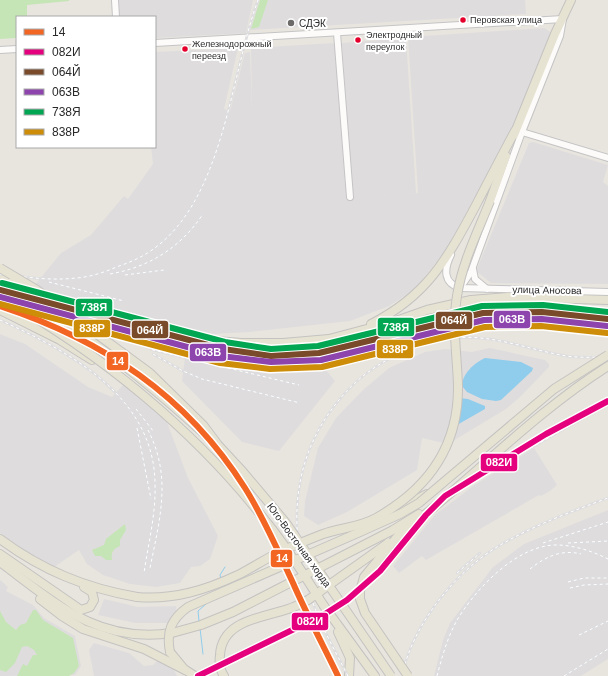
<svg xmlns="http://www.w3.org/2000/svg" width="608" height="676" font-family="Helvetica,sans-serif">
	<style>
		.industrial { fill: #dfdcde }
		.green { fill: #c6e5b6 }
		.water { fill: #90cdec }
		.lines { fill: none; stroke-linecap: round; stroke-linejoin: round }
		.stream { stroke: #90cdec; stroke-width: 1 }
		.minor-casing { stroke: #c5c4c5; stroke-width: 8 }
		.major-casing { stroke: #c4c3c1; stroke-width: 10 }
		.minor { stroke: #fcfbfa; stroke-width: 6 }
		.major { stroke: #e7e3d2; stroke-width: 8 }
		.rail-casing { stroke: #dddcde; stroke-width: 2.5 }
		.rail { stroke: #fff; stroke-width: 1; stroke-dasharray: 3; stroke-linecap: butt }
		.major-bridge-casing { stroke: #c4c3c1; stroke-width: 10; stroke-linecap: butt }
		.major-bridge { stroke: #e7e3d2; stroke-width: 8 }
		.rail-1-casing { stroke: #fff; stroke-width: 9 }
		.rail-2-casing { stroke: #fff; stroke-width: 9 }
		.rail-3-casing { stroke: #fff; stroke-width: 9 }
		.rail-4-casing { stroke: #fff; stroke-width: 9 }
		.rail-5-casing { stroke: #fff; stroke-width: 9 }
		.rail-6-casing { stroke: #fff; stroke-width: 9 }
		.rail-1 { stroke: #f26522; stroke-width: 6 }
		.rail-2 { stroke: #e5007d; stroke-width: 6 }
		.rail-3 { stroke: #7a4b2a; stroke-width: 6 }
		.rail-4 { stroke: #8e44ad; stroke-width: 6 }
		.rail-5 { stroke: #00a651; stroke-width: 6 }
		.rail-6 { stroke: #ce8d08; stroke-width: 6 }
		.bus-dot { fill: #e4002b; stroke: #fff; stroke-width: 1.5 }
		.poi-dot { fill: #6c6b69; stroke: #fff; stroke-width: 1.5 }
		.labels { text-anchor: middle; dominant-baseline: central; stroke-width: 4; stroke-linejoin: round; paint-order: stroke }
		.bus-label { font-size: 9px; fill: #292929; stroke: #fff; text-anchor: start }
		.poi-label { font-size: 10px; fill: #292929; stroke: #fff; text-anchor: start }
		.street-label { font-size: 10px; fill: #292929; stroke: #fff }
		.line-badge { stroke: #fff; stroke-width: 1.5 }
		.badge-label { font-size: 11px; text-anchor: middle; font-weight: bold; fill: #fff }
	</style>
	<rect width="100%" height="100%" fill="#e8e5df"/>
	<g class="industrial">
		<path d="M117 0H253L246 33 155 38V17H118Z"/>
		<path d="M260 0H525L526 14 250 30Z"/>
		<path d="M544 28 550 32 549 40 514 126 446 250 414 290 389 306 350 321 250 332 213 334 51 294 35 285 61 253 91 235 124 196 128 199 153 164 151 147H155V52L238 48 224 109 230 111 245 53 250 52 252 112 251 48 335 43 352 196 342 43 406 38 416 193 354 197 418 193 408 37Z"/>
		<path d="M533 142 608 165 603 182 608 186V284L491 283 476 271 529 143Z"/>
		<path d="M0 334 25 344 88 387 112 397 126 382 165 417 188 478 218 536 210 559 200 566 191 567 180 583 156 587 130 584 103 575 87 564 79 550 54 567 30 554 0 533Z"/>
		<path d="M490 348 545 360 549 364V367L520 397 506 409 448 444 422 438 417 470 347 512 318 525 304 516 305 501 318 448 336 418 362 391 389 368 425 352 445 349 472 352Z"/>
		<path d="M186 350 270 370 321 364 335 381 279 451 242 442 182 381Z"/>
		<path d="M534 448 557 485 550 491 541 496 539 495 426 560 422 556 399 573 393 566 435 515 473 486Z"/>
		<path d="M608 510V659L581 676H434L443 640 450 623 493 567 524 544Z"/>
		<path d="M0 580 8 587 6 591 33 605 44 618 75 636 81 666 75 675 0 676Z"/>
		<path d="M104 599 138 607 176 606 178 623H135L98 615Z"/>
		<path d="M94 643 129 653 144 666 153 665 159 659 165 656 168 657 177 676H94L89 650Z"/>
	</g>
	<g class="green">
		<path d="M0 0H69V1L27 5V17H17L16 38 0 39Z"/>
		<path d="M260 0H268L259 27 251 29Z"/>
		<path d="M125 524 126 530 120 540V546C113 549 111 552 112 560H106L101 556H95L92 550 104 545 106 539Z"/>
		<path d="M33 610H36L43 620 73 638 79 666 74 673 69 676H17L23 664 27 666 33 655H37L34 650 27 646 22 647 15 663 6 672 0 670V611L6 622 16 630 20 625 26 623Z"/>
	</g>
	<g class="water">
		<path d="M485 358 521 362 533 368 532 371 501 400 496 401 482 399 467 392 462 386C462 374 474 363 485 358Z"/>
		<path d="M460 398 468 399 485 406V409L457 425Z"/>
	</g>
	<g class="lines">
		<g class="stream">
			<path d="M221 579 220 575 225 567"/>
			<path d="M199 621 198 611 206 604"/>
			<path d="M200 628 203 654"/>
		</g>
		<defs>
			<g id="minor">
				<path d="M115 0 116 17"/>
				<path d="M337 33 350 197"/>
				<path d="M155 43 563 19 560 36 522 132 471 272 460 288"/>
				<path d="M0 50 17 49"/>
				<path d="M522 132 608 158"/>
				<path d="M451 255C444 269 443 283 460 288L608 292"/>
				<path d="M473 269 475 279 487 289"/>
			</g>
			<g id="major">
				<path d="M514 135 555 34 571 0"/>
				<path d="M490 201 506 156"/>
				<path d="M0 277 11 283"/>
				<path d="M0 286C78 325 147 381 211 440"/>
				<path d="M0 310 60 340 92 360"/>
				<path d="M371 324C427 296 447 259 475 207 488 182 501 157 515 131"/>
				<path d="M241 343H283L329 339 393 322 427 310 471 300 508 297 608 300"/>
				<path d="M389 513 427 494"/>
				<path d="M393 530 419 514"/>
				<path d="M397 537C469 482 531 415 608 366"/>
				<path d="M0 539C42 570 85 588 137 597"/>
				<path d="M0 554 81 610 90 607 94 600 92 592 84 587"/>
				<path d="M0 562C55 603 98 644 172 633"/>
				<path d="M40 599 62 616 83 629 144 649 185 670"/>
				<path d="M324 606 375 676"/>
				<path d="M338 632 350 658 349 676"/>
				<path d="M170 652 184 669 195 676"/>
				<path d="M224 676C220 670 219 662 220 655 222 620 262 618 288 609 295 607 302 603 308 600"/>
			</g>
		</defs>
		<use href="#minor" class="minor-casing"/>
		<use href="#major" class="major-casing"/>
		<use href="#minor" class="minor"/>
		<use href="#major" class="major"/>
		<defs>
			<g id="rail">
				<path d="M0 274C25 277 50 281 76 278 91 277 105 272 119 266 131 262 142 257 152 250 224 200 230 76 258 0"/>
				<path d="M110 274C150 267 181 247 203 214"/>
				<path d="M125 275 164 270"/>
				<path d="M49 282 124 301"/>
				<path d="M66 307 85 318 153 350 299 385"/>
				<path d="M0 320C70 352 155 397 155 485 156 514 148 545 144 573"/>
				<path d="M153 354 183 371 202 379 300 403"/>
				<path d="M136 409 154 432"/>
				<path d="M137 428 151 499"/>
				<path d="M148 430C172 477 160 518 150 568"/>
				<path d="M499 466 608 404"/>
				<path d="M543 543 608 522"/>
				<path d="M568 543 608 541"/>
				<path d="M530 569C545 557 561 549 581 554"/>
				<path d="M457 573 480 553"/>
				<path d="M568 582 584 578H608"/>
				<path d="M570 588 584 585 608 584"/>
				<path d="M579 635 608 621"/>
				<path d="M348 676C337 655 325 633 316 611 286 535 288 456 345 393 373 362 414 343 456 338 492 334 530 350 566 356 580 358 594 357 608 357"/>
				<path d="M402 676C412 626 454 573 497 547 532 526 570 512 608 498"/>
				<path d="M437 676C442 657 447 639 456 622 474 590 517 545 556 545 574 545 592 551 608 559"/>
				<path d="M564 676 608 649"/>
			</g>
		</defs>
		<use href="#rail" class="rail-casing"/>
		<use href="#rail" class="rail"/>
		<defs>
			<g id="major-bridge">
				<path d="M0 268 37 290 150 373 203 425 218 445 243 472 286 523 391 676"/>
				<path d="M11 283 44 299"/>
				<path d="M0 297C101 353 197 432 268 524 289 550 306 578 324 606"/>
				<path d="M66 308C89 317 112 326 136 332 170 340 206 340 241 343"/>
				<path d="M397 537 364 577 360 591V599L365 613 408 676"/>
				<path d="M137 597C174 600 206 590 240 574 255 566 270 556 286 549 298 544 310 539 323 534 340 528 360 527 376 518 428 489 459 446 458 385 457 355 452 326 457 296 462 263 478 231 490 201"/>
				<path d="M308 600 388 543"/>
				<path d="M172 633 201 625 233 612 393 530"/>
				<path d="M170 652C166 632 171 619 188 607L360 532 400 514 419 503 554 389 608 355"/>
			</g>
		</defs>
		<use href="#major-bridge" class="major-bridge-casing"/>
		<use href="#major-bridge" class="major-bridge"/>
		<defs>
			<path id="rail-1" d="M0 306C103 340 186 395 245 488 264 518 278 551 293 583 307 615 323 645 338 676"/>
			<path id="rail-2" d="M198 676 325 614 347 600 380 571 426 515 445 496 546 434 608 401"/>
			<path id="rail-3" d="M0 290 223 349 271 356 319 353 483 313 542 312 608 319"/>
			<path id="rail-4" d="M0 297 221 356 271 362 321 360 484 320 542 319 607 326"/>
			<path id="rail-5" d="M2 283 225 342 271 349 318 346 482 306 543 305 608 312"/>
			<path id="rail-6" d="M0 304 220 363 270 369 322 367 485 327 541 326 607 333"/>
		</defs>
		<use href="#rail-1" class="rail-1-casing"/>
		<use href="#rail-2" class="rail-2-casing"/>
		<use href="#rail-3" class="rail-3-casing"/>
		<use href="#rail-4" class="rail-4-casing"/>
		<use href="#rail-5" class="rail-5-casing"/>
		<use href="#rail-6" class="rail-6-casing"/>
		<use href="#rail-1" class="rail-1"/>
		<use href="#rail-2" class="rail-2"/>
		<use href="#rail-3" class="rail-3"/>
		<use href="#rail-4" class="rail-4"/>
		<use href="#rail-5" class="rail-5"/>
		<use href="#rail-6" class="rail-6"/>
	</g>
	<g class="bus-dot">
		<circle cx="463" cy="20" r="3.5"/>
		<circle cx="358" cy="40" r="3.5"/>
		<circle cx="185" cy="49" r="3.5"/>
	</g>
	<circle class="poi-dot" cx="291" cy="23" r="4"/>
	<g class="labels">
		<g class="bus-label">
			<text x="470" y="20">Перовская улица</text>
			<text x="366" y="35">Электродный<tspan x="366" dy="12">переулок</tspan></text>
			<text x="192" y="44">Железнодорожный<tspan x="192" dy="12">переезд</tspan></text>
		</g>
		<g class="poi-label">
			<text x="299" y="23">СДЭК</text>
		</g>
		<g class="street-label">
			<text transform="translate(547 290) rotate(1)">улица Аносова</text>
			<text transform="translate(299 545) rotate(54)">Юго-Восточная хорда</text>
		</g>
	</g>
	<g class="line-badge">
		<rect x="75" y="298" width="38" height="19" rx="4" fill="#00a651"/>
		<rect x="493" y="310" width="38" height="19" rx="4" fill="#8e44ad"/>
		<rect x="435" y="311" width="38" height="19" rx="4" fill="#7a4b2a"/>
		<rect x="377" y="317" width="38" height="20" rx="4" fill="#00a651"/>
		<rect x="73" y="319" width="38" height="19" rx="4" fill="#ce8d08"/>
		<rect x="131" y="320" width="38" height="19" rx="4" fill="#7a4b2a"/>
		<rect x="376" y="339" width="38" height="20" rx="4" fill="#ce8d08"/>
		<rect x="189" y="343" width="38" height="19" rx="4" fill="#8e44ad"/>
		<rect x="106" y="351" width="23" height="20" rx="4" fill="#f26522"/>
		<rect x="480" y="453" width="38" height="19" rx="4" fill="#e5007d"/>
		<rect x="270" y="549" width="23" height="19" rx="4" fill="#f26522"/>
		<rect x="291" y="612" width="38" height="19" rx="4" fill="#e5007d"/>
	</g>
	<g class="badge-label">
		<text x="94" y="311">738Я</text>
		<text x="512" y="323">063В</text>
		<text x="454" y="324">064Й</text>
		<text x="396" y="331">738Я</text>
		<text x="92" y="332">838Р</text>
		<text x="150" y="334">064Й</text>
		<text x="395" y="353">838Р</text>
		<text x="208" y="356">063В</text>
		<text x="118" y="365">14</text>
		<text x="499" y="466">082И</text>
		<text x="282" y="562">14</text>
		<text x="310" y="625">082И</text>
	</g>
	<rect x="16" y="16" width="140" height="132" fill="#ffffff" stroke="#a9a9a9"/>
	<rect x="24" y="29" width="20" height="6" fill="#f26522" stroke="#a9a9a9"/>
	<text x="52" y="36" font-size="12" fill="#292929">14</text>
	<rect x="24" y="49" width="20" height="6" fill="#e5007d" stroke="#a9a9a9"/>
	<text x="52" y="56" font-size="12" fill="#292929">082И</text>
	<rect x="24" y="69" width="20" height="6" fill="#7a4b2a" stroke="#a9a9a9"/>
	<text x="52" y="76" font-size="12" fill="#292929">064Й</text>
	<rect x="24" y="89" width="20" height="6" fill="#8e44ad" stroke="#a9a9a9"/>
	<text x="52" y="96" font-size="12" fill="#292929">063В</text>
	<rect x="24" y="109" width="20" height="6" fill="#00a651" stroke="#a9a9a9"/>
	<text x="52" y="116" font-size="12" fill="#292929">738Я</text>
	<rect x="24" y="129" width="20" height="6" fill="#ce8d08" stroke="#a9a9a9"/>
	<text x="52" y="136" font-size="12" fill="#292929">838Р</text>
</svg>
